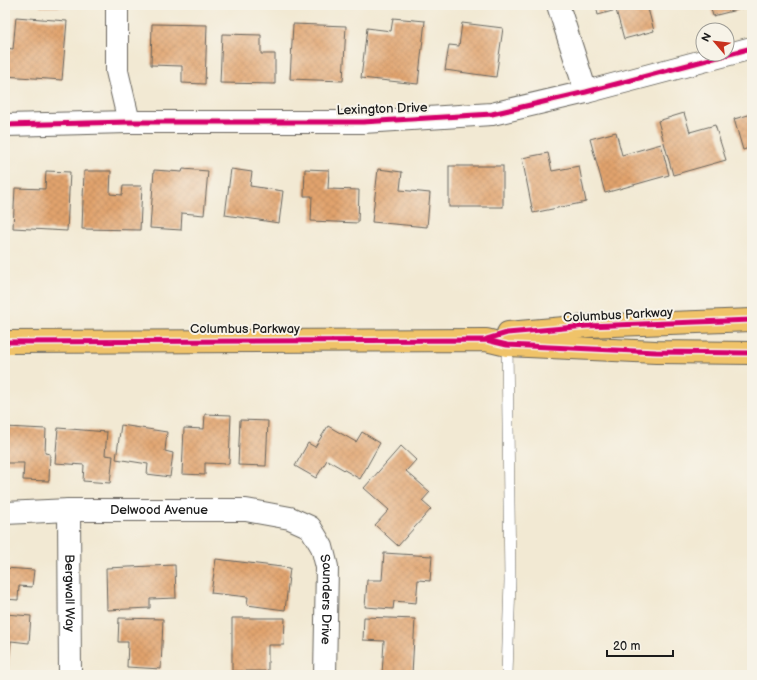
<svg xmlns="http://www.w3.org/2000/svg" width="757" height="680" font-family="'Balsamiq Sans',sans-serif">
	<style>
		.building { fill: url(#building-cross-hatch) }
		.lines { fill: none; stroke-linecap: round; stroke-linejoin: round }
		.service-casing { stroke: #67645c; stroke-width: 12 }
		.minor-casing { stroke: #67645c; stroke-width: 24 }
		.primary-casing { stroke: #67645c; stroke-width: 24 }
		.service { stroke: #fff; stroke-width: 11 }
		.minor { stroke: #fff; stroke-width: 22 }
		.primary { stroke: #f0c369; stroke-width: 22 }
		.cycleway-casing { stroke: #f7f3e8; stroke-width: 8 }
		.cycleway { stroke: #d6006c; stroke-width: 5 }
		.labels { text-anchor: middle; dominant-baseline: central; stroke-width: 4; stroke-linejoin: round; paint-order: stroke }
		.street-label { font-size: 13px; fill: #1c1c1c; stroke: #f7f3e8 }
	</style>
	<defs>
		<pattern id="building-cross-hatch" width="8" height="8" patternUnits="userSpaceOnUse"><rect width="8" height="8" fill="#e1a36d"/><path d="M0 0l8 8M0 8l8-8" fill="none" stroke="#c08c5e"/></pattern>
	</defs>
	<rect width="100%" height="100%" fill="#f7f3e8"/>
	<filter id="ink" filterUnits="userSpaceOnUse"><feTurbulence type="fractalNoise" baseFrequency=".025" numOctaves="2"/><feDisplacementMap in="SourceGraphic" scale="8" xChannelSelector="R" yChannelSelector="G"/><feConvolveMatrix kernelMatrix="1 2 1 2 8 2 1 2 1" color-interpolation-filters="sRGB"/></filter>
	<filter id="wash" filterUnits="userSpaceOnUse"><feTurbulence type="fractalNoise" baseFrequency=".012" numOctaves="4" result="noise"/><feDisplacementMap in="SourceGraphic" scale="16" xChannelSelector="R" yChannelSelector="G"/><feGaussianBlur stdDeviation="0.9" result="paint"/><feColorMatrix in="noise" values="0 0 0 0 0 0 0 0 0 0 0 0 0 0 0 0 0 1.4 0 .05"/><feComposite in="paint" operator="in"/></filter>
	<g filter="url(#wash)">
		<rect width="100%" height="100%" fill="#f2e9d3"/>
		<g id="blocks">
			<g class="building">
				<rect x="40" y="5" width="27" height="2"/>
				<path d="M596 5H647L654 31 624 39 616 10 598 15Z"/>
				<path d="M710 5H752V6L713 16Z"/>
				<path d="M16 17 67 21 62 80 5 76 6 48 13 49Z"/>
				<path d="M393 18 425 21 418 84 361 78 367 28 391 31Z"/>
				<path d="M462 23 503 28 496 77 445 70 449 45 459 46Z"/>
				<path d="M152 24 207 25 205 84 182 83V66L151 65Z"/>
				<path d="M293 24 346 26 343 81 290 79Z"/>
				<path d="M222 34 261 35V54H275V84L220 83Z"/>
				<path d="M684 113 690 132 715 125 726 160 673 175 658 121Z"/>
				<path d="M752 114V147L743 150 734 119Z"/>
				<path d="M616 132 622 155 661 144 669 175 605 193 590 139Z"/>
				<path d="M548 153 552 171 579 166 586 202 533 213 522 158Z"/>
				<rect x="449" y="166" width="54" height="41"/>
				<path d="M183 169 208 171 204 215 182 213 181 230 150 228 154 170 182 172Z"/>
				<path d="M231 169 252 172 250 186 283 191 279 223 225 215Z"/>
				<path d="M305 169 329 170 328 189 359 190 358 223 311 221 312 196H304Z"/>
				<path d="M378 169 402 172 400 190 430 193 427 227 372 222Z"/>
				<path d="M46 171 70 172 67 231 13 228 15 188 45 189Z"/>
				<path d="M84 171H111L110 194 122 195 123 186H142L140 230 82 229Z"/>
				<path d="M205 414 231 415 229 464 205 463V475L182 474 184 428 204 429Z"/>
				<path d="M240 420 268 421 266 466 238 465Z"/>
				<path d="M121 425 167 432 165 451 173 453 170 477 147 474 148 464 116 459Z"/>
				<path d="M328 426 356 442 362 432 380 443 360 479 327 460 316 478 295 466 308 443 315 447Z"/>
				<path d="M5 427 46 429 45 453 50 454 49 481 23 480 24 463H5Z"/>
				<path d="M58 428 107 432 105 455 113 456 110 483 83 481 84 465 55 463Z"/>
				<path d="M401 446 416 460 406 471 430 492 422 501 431 509 398 546 375 525 389 510 364 488Z"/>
				<path d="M384 553 432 556 430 581 418 580 416 603 394 601 393 609 365 607 367 580H382Z"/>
				<path d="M216 559 290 568 285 610 247 605 248 597 211 593Z"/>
				<path d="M175 565 176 598 150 599V608L107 610 106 568Z"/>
				<path d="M5 568 34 570 32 587 19 586 18 600 5 599Z"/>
				<path d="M5 614 31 616 29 643 11 641 8 670H5Z"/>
				<path d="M364 617 415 619 412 675H382L384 641 363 640Z"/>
				<path d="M119 618 163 619 161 669 127 667 128 642H118Z"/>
				<path d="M232 618H285L284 645H268V671H232Z"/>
			</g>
		</g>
	</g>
	<g filter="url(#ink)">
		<use href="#blocks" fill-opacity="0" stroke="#67645c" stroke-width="1"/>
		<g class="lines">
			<defs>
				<path id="service" d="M507 345 510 581 507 675"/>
				<g id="minor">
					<path d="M117 5V71L129 122"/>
					<path d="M558 5 586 92"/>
					<path d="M5 125 129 122H363L492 114 586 92 752 48"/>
					<path id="s1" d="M69 510 70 675"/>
					<path id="s2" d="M5 513 69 510H246L290 518 310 527 322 547 327 567 325 675"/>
				</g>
				<g id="primary">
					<path d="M508 333 587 326 752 320"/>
					<path d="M5 342 486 340 507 345 656 352 752 353"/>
				</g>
			</defs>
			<use href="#service" class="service-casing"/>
			<use href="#minor" class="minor-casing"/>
			<use href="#primary" class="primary-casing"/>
			<use href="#service" class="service"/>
			<use href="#minor" class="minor"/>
			<use href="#primary" class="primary"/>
			<defs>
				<g id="cycleway">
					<path d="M5 125 129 122H363L492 114 586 92 752 48"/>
					<path d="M487 339 507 333 587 326 752 320"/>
					<path d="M5 342 486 340 507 345 656 352 752 353"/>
				</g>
			</defs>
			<use href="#cycleway" class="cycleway-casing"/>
			<use href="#cycleway" class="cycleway"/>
		</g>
	</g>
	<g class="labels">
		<g class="street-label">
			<text transform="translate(382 109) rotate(-2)">Lexington Drive</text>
			<text transform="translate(618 315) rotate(-3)">Columbus Parkway</text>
			<text x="245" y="329">Columbus Parkway</text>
			<text stroke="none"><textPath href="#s2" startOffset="154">Delwood Avenue</textPath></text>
			<text stroke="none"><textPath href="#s1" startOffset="83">Bergwall Way</textPath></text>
			<text stroke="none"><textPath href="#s2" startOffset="384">Saunders Drive</textPath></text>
		</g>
	</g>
	<rect width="757" height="680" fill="none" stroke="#f7f3e8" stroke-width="20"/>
	<g transform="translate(715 42) rotate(298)"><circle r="19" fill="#f7f3e8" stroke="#9f9d96"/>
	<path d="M0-3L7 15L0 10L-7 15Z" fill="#c8321e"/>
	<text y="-6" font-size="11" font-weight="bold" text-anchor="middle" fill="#1c1c1c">N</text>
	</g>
	<path d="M607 650v6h66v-6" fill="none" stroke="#1c1c1c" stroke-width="2"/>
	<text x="613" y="650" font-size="12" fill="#1c1c1c" stroke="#f7f3e8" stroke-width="3" paint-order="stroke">20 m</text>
</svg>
